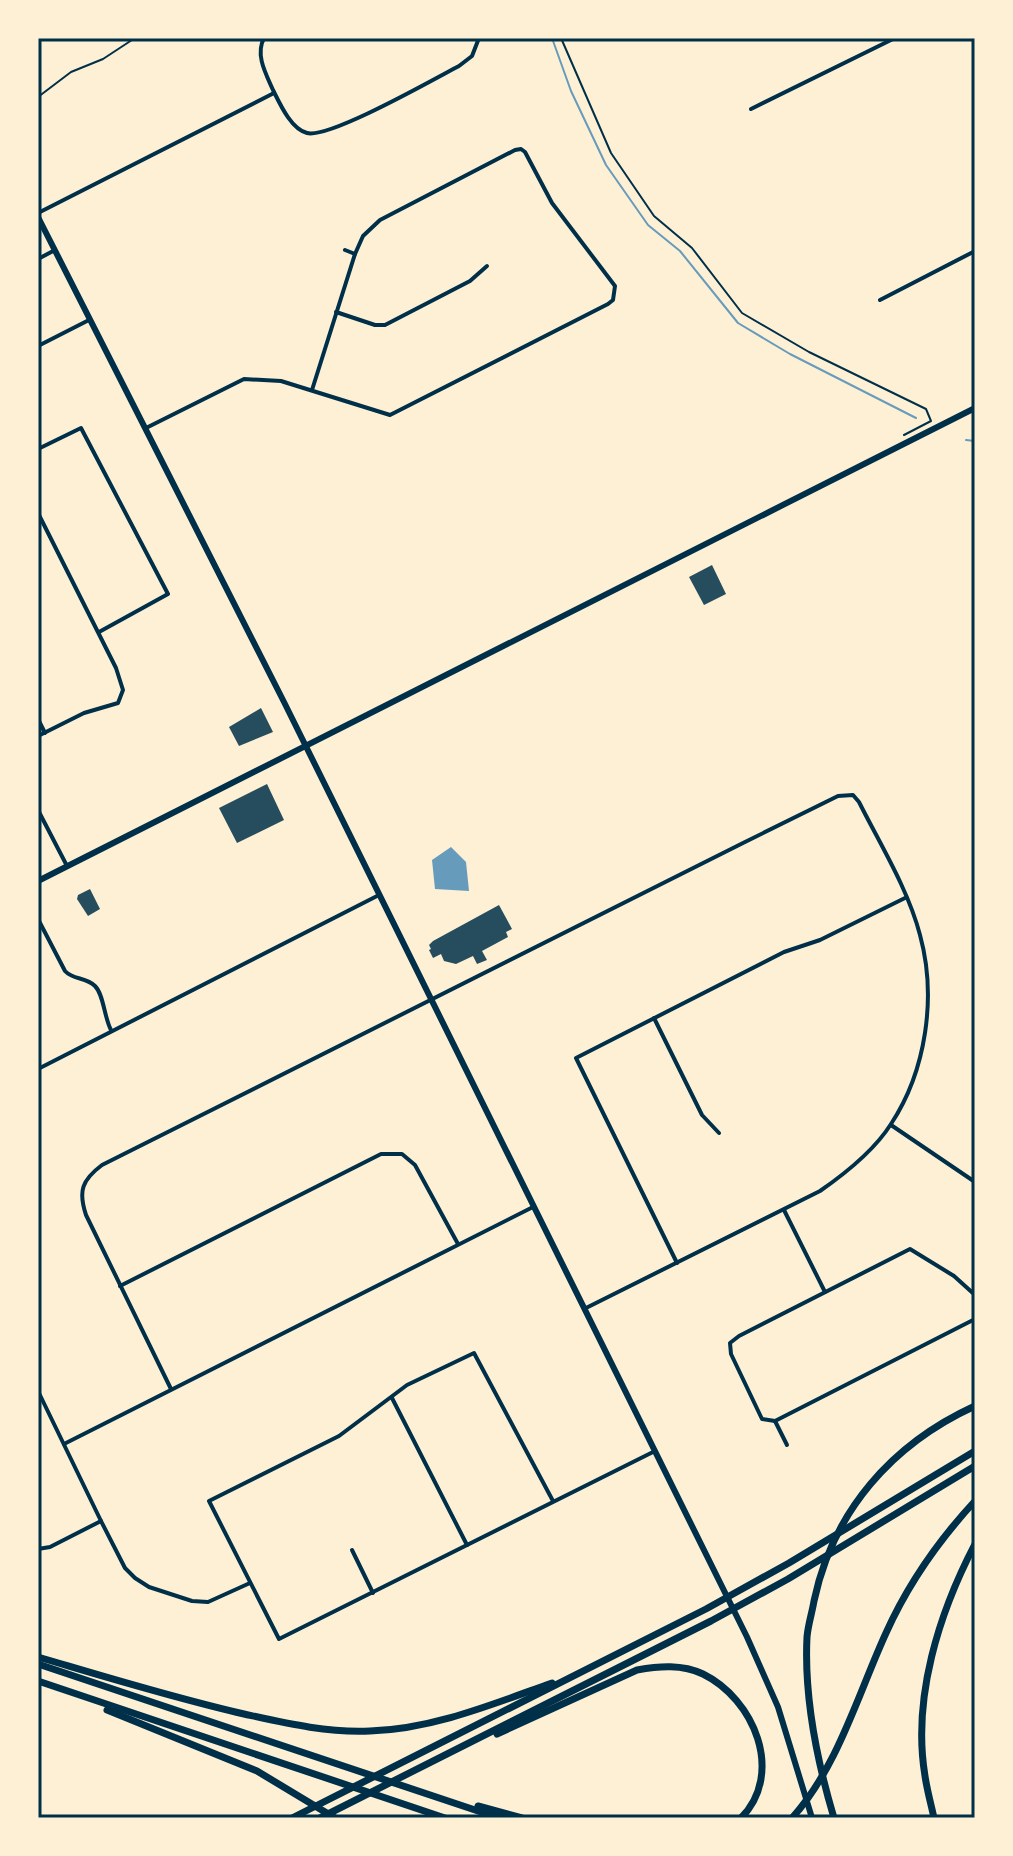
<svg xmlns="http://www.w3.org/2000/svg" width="1013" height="1856" font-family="'Noto Serif',serif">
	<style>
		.water { fill: #669bbc }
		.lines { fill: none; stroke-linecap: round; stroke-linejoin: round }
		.stream { stroke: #669bbc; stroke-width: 2 }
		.building { fill: #264d5e }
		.path { stroke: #003049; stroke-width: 2 }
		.minor { stroke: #003049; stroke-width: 4 }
		.secondary { stroke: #003049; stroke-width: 6 }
		.motorway { stroke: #003049; stroke-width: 7 }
		.neatline { fill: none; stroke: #003049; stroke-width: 3 }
	</style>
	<rect width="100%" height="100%" fill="#fdf0d5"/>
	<path class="water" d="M451 847 466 862 469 891 435 889 432 860Z"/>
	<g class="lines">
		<g class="stream">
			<path d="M552 38 571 91 606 165 648 225 680 251 738 323 790 354 916 418"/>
			<path d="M966 440 975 441"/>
		</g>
	</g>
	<g class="building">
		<path d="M712 565 726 594 704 605 689 577Z"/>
		<path d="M261 708 273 732 239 746 229 727Z"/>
		<path d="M267 784 284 820 237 843 219 808Z"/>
		<path d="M90 889 100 909 88 916 77 899 78 895Z"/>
		<path d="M499 905 512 929 506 932 508 937 482 951 487 960 477 964 473 956 456 964 444 961 441 954 433 958 429 950 431 949 429 945 433 941Z"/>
	</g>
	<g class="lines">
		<g class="path">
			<path d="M561 38 611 153 654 216 692 248 742 313 809 352 926 409 931 421 904 435"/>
			<path d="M38 97 71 72 103 59 135 38"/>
		</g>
		<g class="minor">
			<path d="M264 38C255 55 266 74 273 90 280 104 291 129 307 133 329 139 434 79 459 66L472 56 479 38"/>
			<path d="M751 109 895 38"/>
			<path d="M38 213 274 93"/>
			<path d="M345 250 355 254"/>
			<path d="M38 259 55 250"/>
			<path d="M880 300 975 251"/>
			<path d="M336 312 375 325H385L470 281 487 266"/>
			<path d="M38 346 89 320"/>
			<path d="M146 428 244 379 281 381 390 415 608 304 613 300 615 286 552 203 525 152 521 149 515 150 380 220 363 236 355 254 312 390"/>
			<path d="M38 449 81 428 168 594 99 632"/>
			<path d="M38 513 116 668 123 690 118 703 84 713 38 736"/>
			<path d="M38 719 45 733"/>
			<path d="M38 810 67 866"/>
			<path d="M38 919 65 971C73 980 86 977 95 986 104 995 104 1017 111 1030"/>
			<path d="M654 1018 702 1115 719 1133"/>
			<path d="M38 1069 379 895"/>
			<path d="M891 1125 975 1182"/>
			<path d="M784 1210 825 1292"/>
			<path d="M677 1263 576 1058 784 952 820 940 905 898"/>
			<path d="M120 1286 381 1154H402L415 1165 458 1244"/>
			<path d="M171 1389 86 1215C78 1191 82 1180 102 1165L743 843 838 796 853 795 859 802C880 844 908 889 920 935 937 997 926 1071 891 1124 874 1151 846 1173 820 1191L584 1309"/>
			<path d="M38 1391 101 1521 125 1568 135 1578 149 1587 192 1601 208 1602 250 1583"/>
			<path d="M392 1398 467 1545"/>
			<path d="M775 1421 762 1419 731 1354 730 1343 739 1336 910 1249 954 1276 975 1295"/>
			<path d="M775 1421 975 1319"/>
			<path d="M775 1421 787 1445"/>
			<path d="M64 1444 533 1207"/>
			<path d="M553 1501 474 1353 407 1385 339 1436 209 1501 279 1639 655 1451"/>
			<path d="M38 1549 50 1547 101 1521"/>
			<path d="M352 1550 373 1593"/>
		</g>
		<g class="secondary">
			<path d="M38 217 284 702 747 1637 778 1707 812 1818"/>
			<path d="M38 881 975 408"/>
		</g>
		<g class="motorway">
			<path d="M38 1657C106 1677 174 1698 244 1714 285 1723 327 1733 370 1731 433 1729 493 1704 552 1683"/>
			<path d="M38 1664 499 1818"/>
			<path d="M38 1681 445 1818"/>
			<path d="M107 1710 257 1771 335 1818"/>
			<path d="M497 1734 637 1670C659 1666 682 1664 703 1674 754 1699 785 1773 741 1818"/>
			<path d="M478 1806 522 1818"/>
			<path d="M292 1818 706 1609 789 1563 975 1451"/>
			<path d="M320 1818 711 1621 788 1579 975 1466"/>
			<path d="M792 1818C838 1767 858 1694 886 1633 908 1584 939 1540 975 1501"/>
			<path d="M834 1818C817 1761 804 1697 807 1637 808 1625 812 1613 814 1601 833 1511 892 1444 975 1406"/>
			<path d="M934 1818C931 1804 927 1790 925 1776 912 1698 939 1613 975 1544"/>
		</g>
	</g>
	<rect width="1013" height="1856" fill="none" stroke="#fdf0d5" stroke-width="80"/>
	<rect x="40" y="40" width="933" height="1776" class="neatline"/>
</svg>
